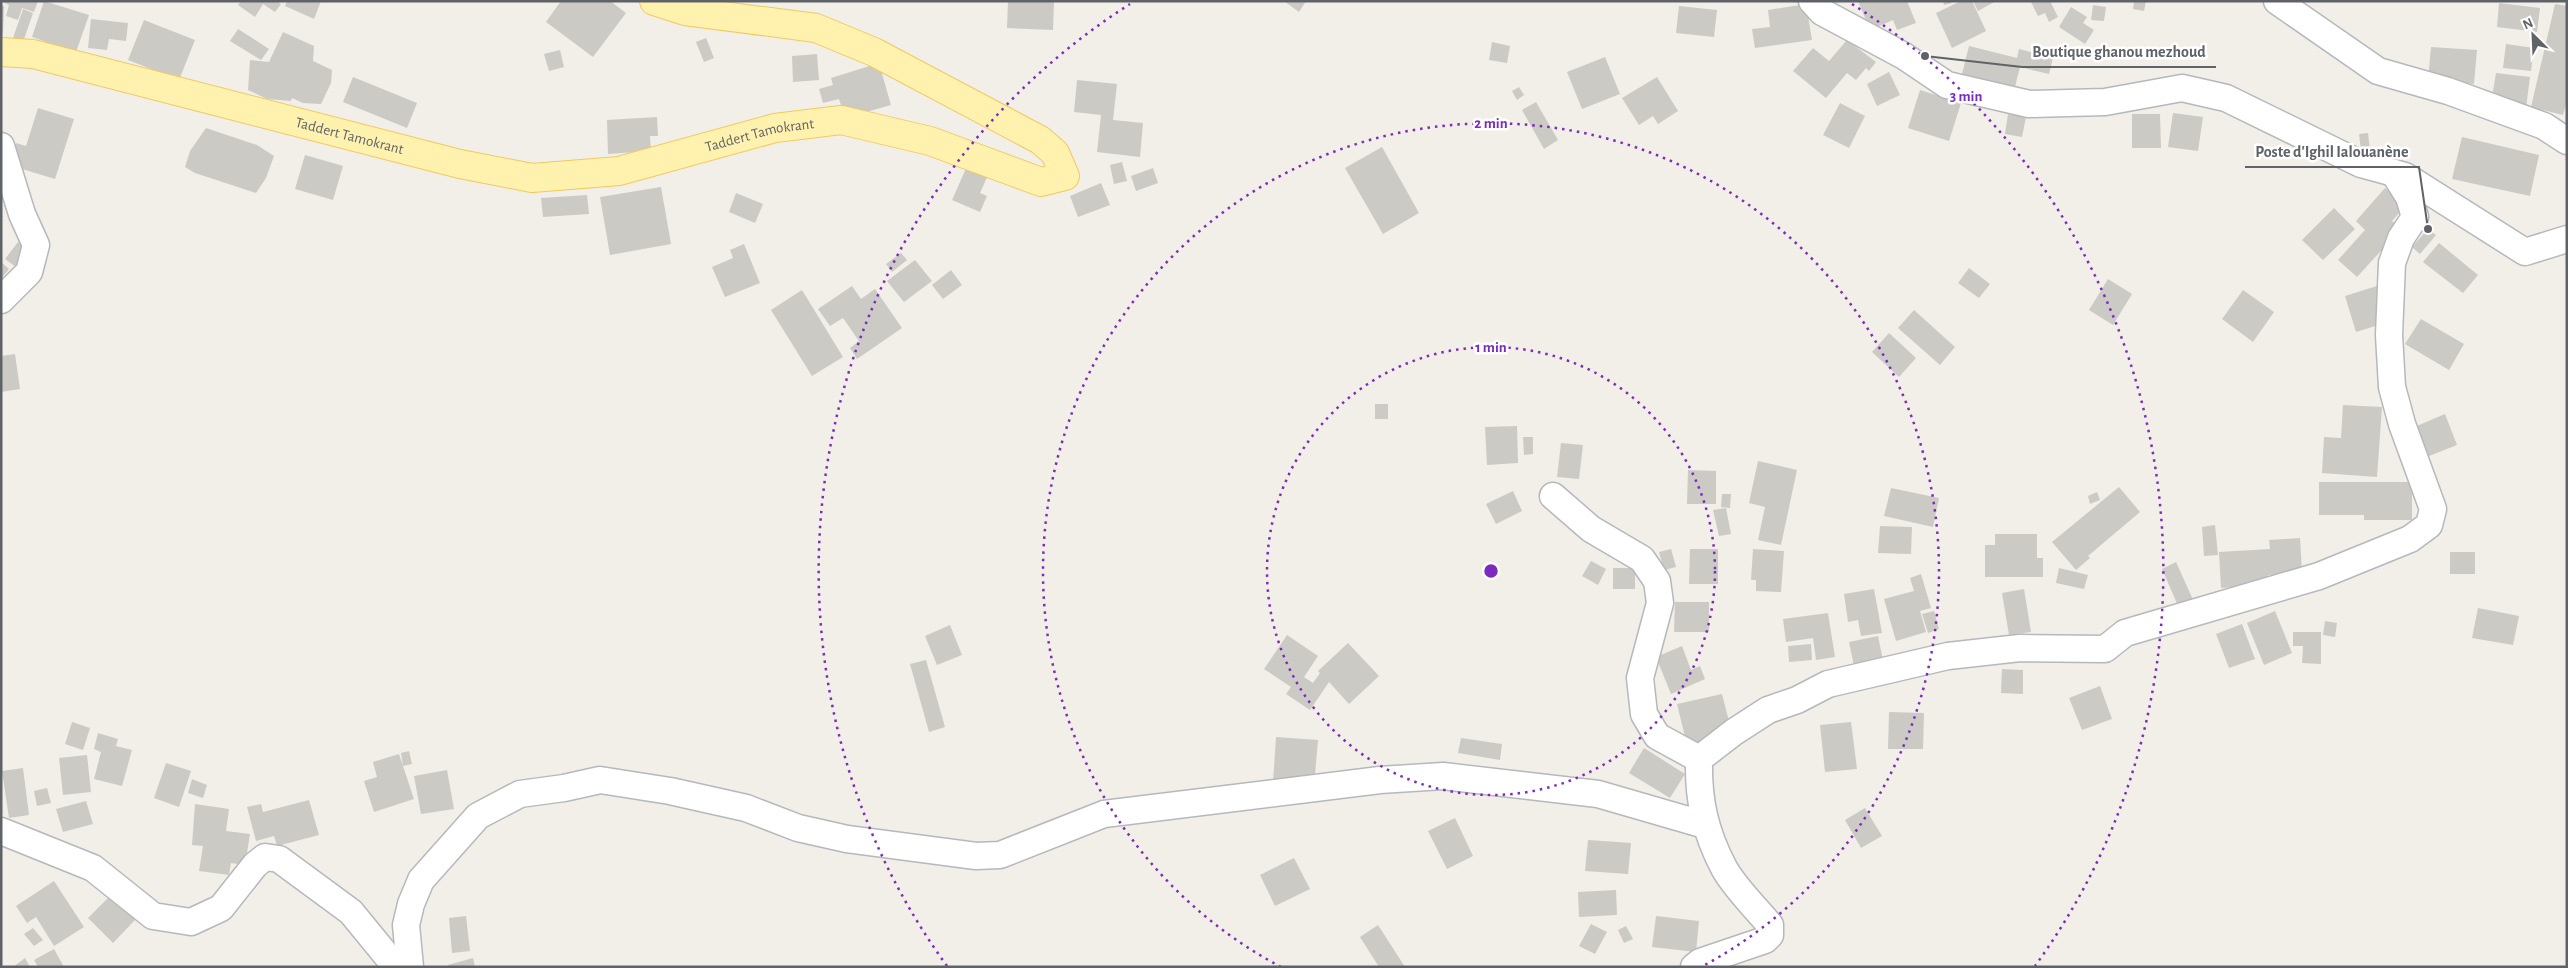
<svg xmlns="http://www.w3.org/2000/svg" width="2568" height="968" font-family="'Alegreya Sans',sans-serif">
	<style>
		.building { fill: #cccac5 }
		.lines { fill: none; stroke-linecap: round; stroke-linejoin: round }
		.minor-casing { stroke: #b5b8bc; stroke-width: 29 }
		.major-casing { stroke: #f2c960; stroke-width: 30 }
		.minor { stroke: #fff; stroke-width: 26 }
		.major { stroke: #fff2af; stroke-width: 28 }
		.ring { fill: none; stroke: #7b2cbf; stroke-width: 2.5; stroke-dasharray: 2.5 5 }
		.labels { text-anchor: middle; dominant-baseline: central; stroke-width: 5; stroke-linejoin: round; paint-order: stroke }
		.street-label { font-size: 15px; fill: #5f6368; stroke: #fff }
		.centre { fill: #7b2cbf; stroke: #fff; stroke-width: 2.5 }
		.ring-label { font-size: 15px; text-anchor: middle; font-weight: bold; fill: #7b2cbf; stroke: #fff; stroke-width: 5; stroke-linejoin: round; paint-order: stroke }
		.leader { fill: none; stroke: #5f6368; stroke-width: 2 }
		.callout-dot { fill: #5f6368; stroke: #fff; stroke-width: 2 }
		.callout-label { font-size: 16px; text-anchor: middle; font-weight: bold; fill: #5f6368; stroke: #fff; stroke-width: 5; stroke-linejoin: round; paint-order: stroke }
	</style>
	<rect width="100%" height="100%" fill="#f1efe8"/>
	<g class="building">
		<path d="M1 1H38L34 12 22 8 18 20 6 16 9 5Z"/>
		<path d="M44 1 89 15 76 52 32 37Z"/>
		<path d="M241 1H277L281 4 275 12 263 4 255 17 238 5Z"/>
		<path d="M287 1H321L314 19 285 6Z"/>
		<path d="M561 1H610L626 13 593 57 546 22Z"/>
		<path d="M1008 1H1054L1053 30 1007 28Z"/>
		<path d="M1284 1H1306L1299 12Z"/>
		<path d="M1858 1H1907L1916 23 1897 30 1893 20 1870 30Z"/>
		<path d="M1943 1H1951L1952 3 1944 5Z"/>
		<path d="M1961 1H1972L1986 31 1952 48 1936 13Z"/>
		<path d="M1973 1H1996L1978 11Z"/>
		<path d="M2033 1H2050L2058 17 2049 22 2045 13 2038 16 2031 2Z"/>
		<path d="M2134 1H2146L2144 11 2133 9Z"/>
		<path d="M2499 3 2540 8 2537 32 2497 27Z"/>
		<path d="M1806 4 1812 40 1755 48 1752 29 1770 27 1768 10Z"/>
		<path d="M2555 4 2567 6V101L2563 115 2531 107Z"/>
		<path d="M2093 5 2106 7 2104 21 2091 20Z"/>
		<path d="M1 6H4L3 33H1Z"/>
		<path d="M1679 6 1717 10 1714 37 1676 33Z"/>
		<path d="M2071 7 2087 17 2083 23 2094 30 2085 44 2059 27Z"/>
		<path d="M23 9 33 13 22 45 12 41Z"/>
		<path d="M91 19 128 23 126 41 109 39 107 50 88 48Z"/>
		<path d="M144 20 195 40 179 80 128 60Z"/>
		<path d="M238 29 269 49 261 60 230 41Z"/>
		<path d="M283 32 314 46 313 61 332 70 331 83 321 104 303 103 292 98 291 101 267 99 248 90 250 60 269 62Z"/>
		<path d="M706 38 714 58 704 62 696 42Z"/>
		<path d="M1847 40 1876 62 1869 71 1866 68 1856 80 1847 73 1826 98 1793 71 1813 48 1829 61Z"/>
		<path d="M1492 42 1510 46 1507 63 1489 60Z"/>
		<path d="M2506 44 2534 48 2531 71 2503 68Z"/>
		<path d="M1969 46 2017 58 2019 49 2053 58 2049 74 2020 67 2013 95 1960 82Z"/>
		<path d="M2431 47 2477 50 2474 84 2428 80Z"/>
		<path d="M560 50 564 67 549 71 544 54Z"/>
		<path d="M817 54 819 80 793 82 792 56Z"/>
		<path d="M1605 57 1620 94 1582 109 1567 72Z"/>
		<path d="M879 63 891 105 845 118 839 99 823 103 819 89 833 85 831 78Z"/>
		<path d="M1889 72 1900 95 1877 106 1867 84Z"/>
		<path d="M2496 73 2530 77 2526 108 2491 103Z"/>
		<path d="M353 77 417 103 407 128 343 102Z"/>
		<path d="M1657 77 1678 111 1658 124 1653 116 1639 125 1622 98Z"/>
		<path d="M1077 80 1117 84 1113 120 1143 123 1140 157 1097 152 1101 115 1074 112Z"/>
		<path d="M1519 87 1524 95 1517 100 1512 91Z"/>
		<path d="M1920 90 1961 103 1949 141 1908 128Z"/>
		<path d="M1536 102 1558 140 1544 149 1522 110Z"/>
		<path d="M1840 103 1865 116 1849 148 1823 135Z"/>
		<path d="M38 108 74 119 55 179 9 165 16 143 26 146Z"/>
		<path d="M2173 113 2203 117 2198 151 2168 147Z"/>
		<path d="M2008 114 2026 117 2022 137 2005 134Z"/>
		<path d="M2132 114H2160L2161 148H2132Z"/>
		<path d="M657 117 658 136H650L651 151 608 154 607 120Z"/>
		<path d="M206 128 257 145 274 156 266 178 256 193 195 173 185 167 190 151Z"/>
		<path d="M2368 133 2370 150 2361 151 2359 134Z"/>
		<path d="M2462 137 2539 155 2530 196 2452 179Z"/>
		<path d="M1382 147 1419 213 1383 234 1345 168Z"/>
		<path d="M305 155 343 166 333 200 295 189Z"/>
		<path d="M1122 162 1127 181 1114 184 1110 165Z"/>
		<path d="M968 164 989 173 980 193 987 196 980 212 952 200Z"/>
		<path d="M1153 168 1158 183 1136 191 1131 176Z"/>
		<path d="M1101 183 1110 205 1078 217 1070 196Z"/>
		<path d="M661 187 671 244 610 255 600 197Z"/>
		<path d="M2385 188 2406 205 2392 221 2401 229 2357 277 2338 260 2365 230 2356 221Z"/>
		<path d="M736 193 763 204 755 223 729 212Z"/>
		<path d="M587 195 589 214 543 217 541 198Z"/>
		<path d="M2334 208 2355 229 2323 260 2302 240Z"/>
		<path d="M2428 229 2436 235 2420 254 2412 247Z"/>
		<path d="M18 242 29 250 16 267 5 259Z"/>
		<path d="M2439 243 2478 275 2463 293 2423 262Z"/>
		<path d="M744 244 760 283 725 297 712 267 733 258 730 250Z"/>
		<path d="M901 253 907 260 892 272 886 264Z"/>
		<path d="M915 260 932 281 904 302 887 281Z"/>
		<path d="M1 262 9 269 1 279Z"/>
		<path d="M1969 268 1990 284 1979 298 1958 283Z"/>
		<path d="M951 270 962 285 943 299 932 285Z"/>
		<path d="M2108 279 2132 294 2113 325 2089 310Z"/>
		<path d="M852 286 861 299 875 289 902 328 857 359 850 348 859 341 843 318 830 326 818 309Z"/>
		<path d="M2377 286 2388 322 2356 332 2345 296Z"/>
		<path d="M802 290 843 357 812 376 771 310Z"/>
		<path d="M2243 290 2274 312 2253 342 2222 319Z"/>
		<path d="M1914 310 1955 347 1940 365 1898 328Z"/>
		<path d="M2421 319 2464 344 2449 370 2405 344Z"/>
		<path d="M1889 333 1916 358 1899 377 1872 352Z"/>
		<path d="M15 354 20 389 1 392V356Z"/>
		<rect x="1375" y="404" width="13" height="15"/>
		<path d="M2343 405 2382 407 2377 477 2322 473 2324 437 2341 438Z"/>
		<path d="M2445 414 2457 445 2424 458 2412 428Z"/>
		<path d="M1517 426 1518 463 1487 465 1485 427Z"/>
		<path d="M1523 437H1533V454L1524 455Z"/>
		<path d="M1561 443 1583 445 1579 479 1557 477Z"/>
		<path d="M1758 461 1797 470 1781 545 1758 540 1765 507 1749 503Z"/>
		<path d="M1688 470 1716 471V504H1687Z"/>
		<path d="M2319 482H2412V520H2364V515H2319Z"/>
		<path d="M2119 487 2140 512 2088 556 2090 558 2076 570 2052 542Z"/>
		<path d="M1891 488 1939 498 1933 527 1884 516Z"/>
		<path d="M1513 491 1522 511 1496 524 1486 504Z"/>
		<path d="M2097 492 2100 500 2090 504 2088 496Z"/>
		<path d="M1722 494H1731L1730 508 1721 507Z"/>
		<path d="M1726 508 1731 534 1719 536 1713 510Z"/>
		<path d="M2215 525 2218 555 2204 556 2202 527Z"/>
		<path d="M1880 526 1912 527 1911 554 1878 553Z"/>
		<path d="M1995 534H2037V558H2043V577H1985V545H1995Z"/>
		<path d="M2300 538 2302 573 2268 575V585L2221 588 2219 552 2270 549 2269 540Z"/>
		<path d="M1671 549 1676 567 1664 570 1659 552Z"/>
		<path d="M1690 549H1718V584H1689Z"/>
		<path d="M1753 549 1784 551 1781 592 1756 591V580H1751Z"/>
		<rect x="2450" y="552" width="25" height="22"/>
		<path d="M1591 561 1606 569 1598 585 1582 576Z"/>
		<path d="M2176 562 2194 602 2179 608 2162 569Z"/>
		<rect x="1613" y="568" width="22" height="21"/>
		<path d="M2059 568 2088 575 2084 589 2056 583Z"/>
		<path d="M1921 574 1931 608 1920 611 1926 632 1896 641 1884 599 1914 591 1910 578Z"/>
		<path d="M1874 589 1882 633 1861 636 1858 620 1848 622 1844 594Z"/>
		<path d="M2024 589 2031 632 2009 635 2002 593Z"/>
		<path d="M1675 602H1709V632H1674Z"/>
		<path d="M2478 608 2519 616 2513 645 2472 638Z"/>
		<path d="M1934 611 1939 629 1928 633 1922 614Z"/>
		<path d="M2275 611 2292 653 2264 665 2247 623Z"/>
		<path d="M1828 613 1835 657 1816 660 1813 638 1786 642 1783 619Z"/>
		<path d="M2325 621 2337 623 2335 637 2323 635Z"/>
		<path d="M2242 624 2255 659 2229 668 2216 634Z"/>
		<path d="M950 625 962 655 937 665 925 636Z"/>
		<path d="M2293 632H2321V664L2302 663 2303 646H2293Z"/>
		<path d="M1287 635 1318 656 1304 677 1313 683 1320 673 1318 671 1348 643 1379 676 1349 704 1329 682 1310 710 1286 694 1291 687 1264 669Z"/>
		<path d="M1878 636 1884 665 1855 671 1849 642Z"/>
		<path d="M1811 644 1812 660 1789 662 1788 646Z"/>
		<path d="M1682 646 1691 670 1700 666 1705 679 1671 694 1656 657Z"/>
		<path d="M926 660 945 727 929 732 910 664Z"/>
		<path d="M2002 669 2023 670V694L2001 693Z"/>
		<path d="M2100 686 2112 719 2082 730 2069 698Z"/>
		<path d="M1722 694 1731 729 1708 735 1710 744 1688 749 1677 704Z"/>
		<path d="M1889 712 1924 713 1923 749H1888Z"/>
		<path d="M72 722 90 728 83 750 65 744Z"/>
		<path d="M1851 722 1857 769 1825 772 1820 725Z"/>
		<path d="M98 733 118 739 116 746 132 750 122 786 94 779 101 752 94 749Z"/>
		<path d="M1276 737 1318 740 1314 786 1273 783Z"/>
		<path d="M1461 738 1502 744 1500 760 1458 753Z"/>
		<path d="M1644 748 1685 774 1670 798 1629 773Z"/>
		<path d="M409 751 412 764 403 766 401 753Z"/>
		<path d="M399 754 414 799 374 812 364 781 377 777 373 762Z"/>
		<path d="M87 755 91 792 63 795 59 758Z"/>
		<path d="M166 763 191 771 179 807 154 798Z"/>
		<path d="M23 768 29 815 9 818 2 771Z"/>
		<path d="M447 770 454 809 421 814 414 776Z"/>
		<path d="M192 779 207 785 203 798 188 793Z"/>
		<path d="M47 788 51 803 37 806 34 791Z"/>
		<path d="M309 800 319 835 277 846 274 836 256 841 247 807 261 804 263 812Z"/>
		<path d="M86 801 93 824 63 832 56 809Z"/>
		<path d="M195 804 229 809 226 831 250 834 245 865 231 863 229 875 199 871 203 846 192 845Z"/>
		<path d="M1865 808 1882 836 1861 848 1845 820Z"/>
		<path d="M1455 818 1473 856 1447 869 1428 831Z"/>
		<path d="M1588 840 1631 843 1628 874 1585 871Z"/>
		<path d="M1294 858 1310 889 1275 906 1260 875Z"/>
		<path d="M54 881 84 927 54 946 36 917 27 923 16 906Z"/>
		<path d="M1616 890 1617 915 1579 917 1578 892Z"/>
		<path d="M110 896 135 920 113 943 88 918Z"/>
		<path d="M466 916 470 951 452 953 449 918Z"/>
		<path d="M1656 916 1699 921 1696 952 1652 947Z"/>
		<path d="M1591 924 1607 932 1595 954 1579 946Z"/>
		<path d="M1378 925 1405 967H1379L1360 937Z"/>
		<path d="M1626 926 1633 939 1624 943 1618 930Z"/>
		<path d="M33 928 43 940 34 946 24 934Z"/>
		<path d="M54 949 64 967H38L34 960Z"/>
		<path d="M25 958 30 967H13Z"/>
		<path d="M473 958 475 967H448V965Z"/>
	</g>
	<g class="lines">
		<defs>
			<g id="minor">
				<path d="M1812 1 1822 12 1904 56 1947 85 2029 104 2105 102 2182 88 2226 98 2361 164 2405 176 2525 252 2567 239"/>
				<path d="M2277 1 2378 71 2448 91 2544 126 2567 141"/>
				<path d="M1 146 22 214 36 245 29 272 1 300"/>
				<path d="M1553 496 1591 529 1642 559 1657 581 1660 603 1640 678 1644 714 1657 736 1699 759"/>
				<path d="M1 831 93 868 153 916 191 922 221 908 255 865 265 857 279 859 351 912 396 967"/>
				<path d="M410 967 406 925 411 904 421 880 478 816 520 794 564 788 600 780 670 791 746 808 798 828 847 839 976 856 1000 855 1104 814 1380 780 1443 776 1598 794 1705 825"/>
				<path d="M1694 967 1700 962 1765 940 1770 935V925C1755 907 1735 888 1724 868 1705 832 1698 800 1699 759L1734 732 1768 710 1797 700 1828 684 1948 656 2020 648 2105 649 2125 633 2319 576 2410 539 2429 525 2433 509 2402 424 2392 387 2389 335 2392 263 2401 238 2415 217 2409 197 2394 173"/>
			</g>
			<g id="major">
				<path id="s1" d="M1 52 33 54 460 164 532 178 619 171 775 128 841 120 930 141 1041 182 1065 176 1055 153 1040 140 874 52 816 28 685 11 654 1"/>
			</g>
		</defs>
		<use href="#minor" class="minor-casing"/>
		<use href="#major" class="major-casing"/>
		<use href="#minor" class="minor"/>
		<use href="#major" class="major"/>
	</g>
	<g class="ring">
		<circle cx="1491" cy="571" r="224"/>
		<path d="M1281 967A448 448 0 1 1 1701 967"/>
		<path d="M947 966A672 672 0 0 1 1130 4M1852 4A672 672 0 0 1 2035 966"/>
	</g>
	<g class="labels">
		<g class="street-label">
			<text stroke="none"><textPath href="#s1" startOffset="359">Taddert Tamokrant</textPath></text>
			<text stroke="none"><textPath href="#s1" startOffset="779">Taddert Tamokrant</textPath></text>
		</g>
	</g>
	<circle cx="1491" cy="571" r="8" class="centre"/>
	<g class="ring-label">
		<text x="1966" y="101">3 min</text>
		<text x="1491" y="128">2 min</text>
		<text x="1491" y="352">1 min</text>
	</g>
	<path class="leader" d="M1925 56L2022 67H2216M2428 229L2419 167H2245"/>
	<g class="callout-dot">
		<circle cx="1925" cy="56" r="5"/>
		<circle cx="2428" cy="229" r="5"/>
	</g>
	<g class="callout-label">
		<text x="2119" y="57">Boutique ghanou mezhoud</text>
		<text x="2332" y="157">Poste d'Ighil Ialouanène</text>
	</g>
	<rect width="2568" height="968" fill="none" stroke="#5f6368" stroke-width="5"/>
	<g transform="translate(2533 35) rotate(336)" stroke="#ffffff" stroke-width="4" paint-order="stroke">
	<path d="M0-4L9 19L0 12L-9 19Z" fill="#5f6368"/>
	<text y="-8" font-size="14" font-weight="bold" text-anchor="middle" fill="#5f6368">N</text>
	</g>
</svg>
